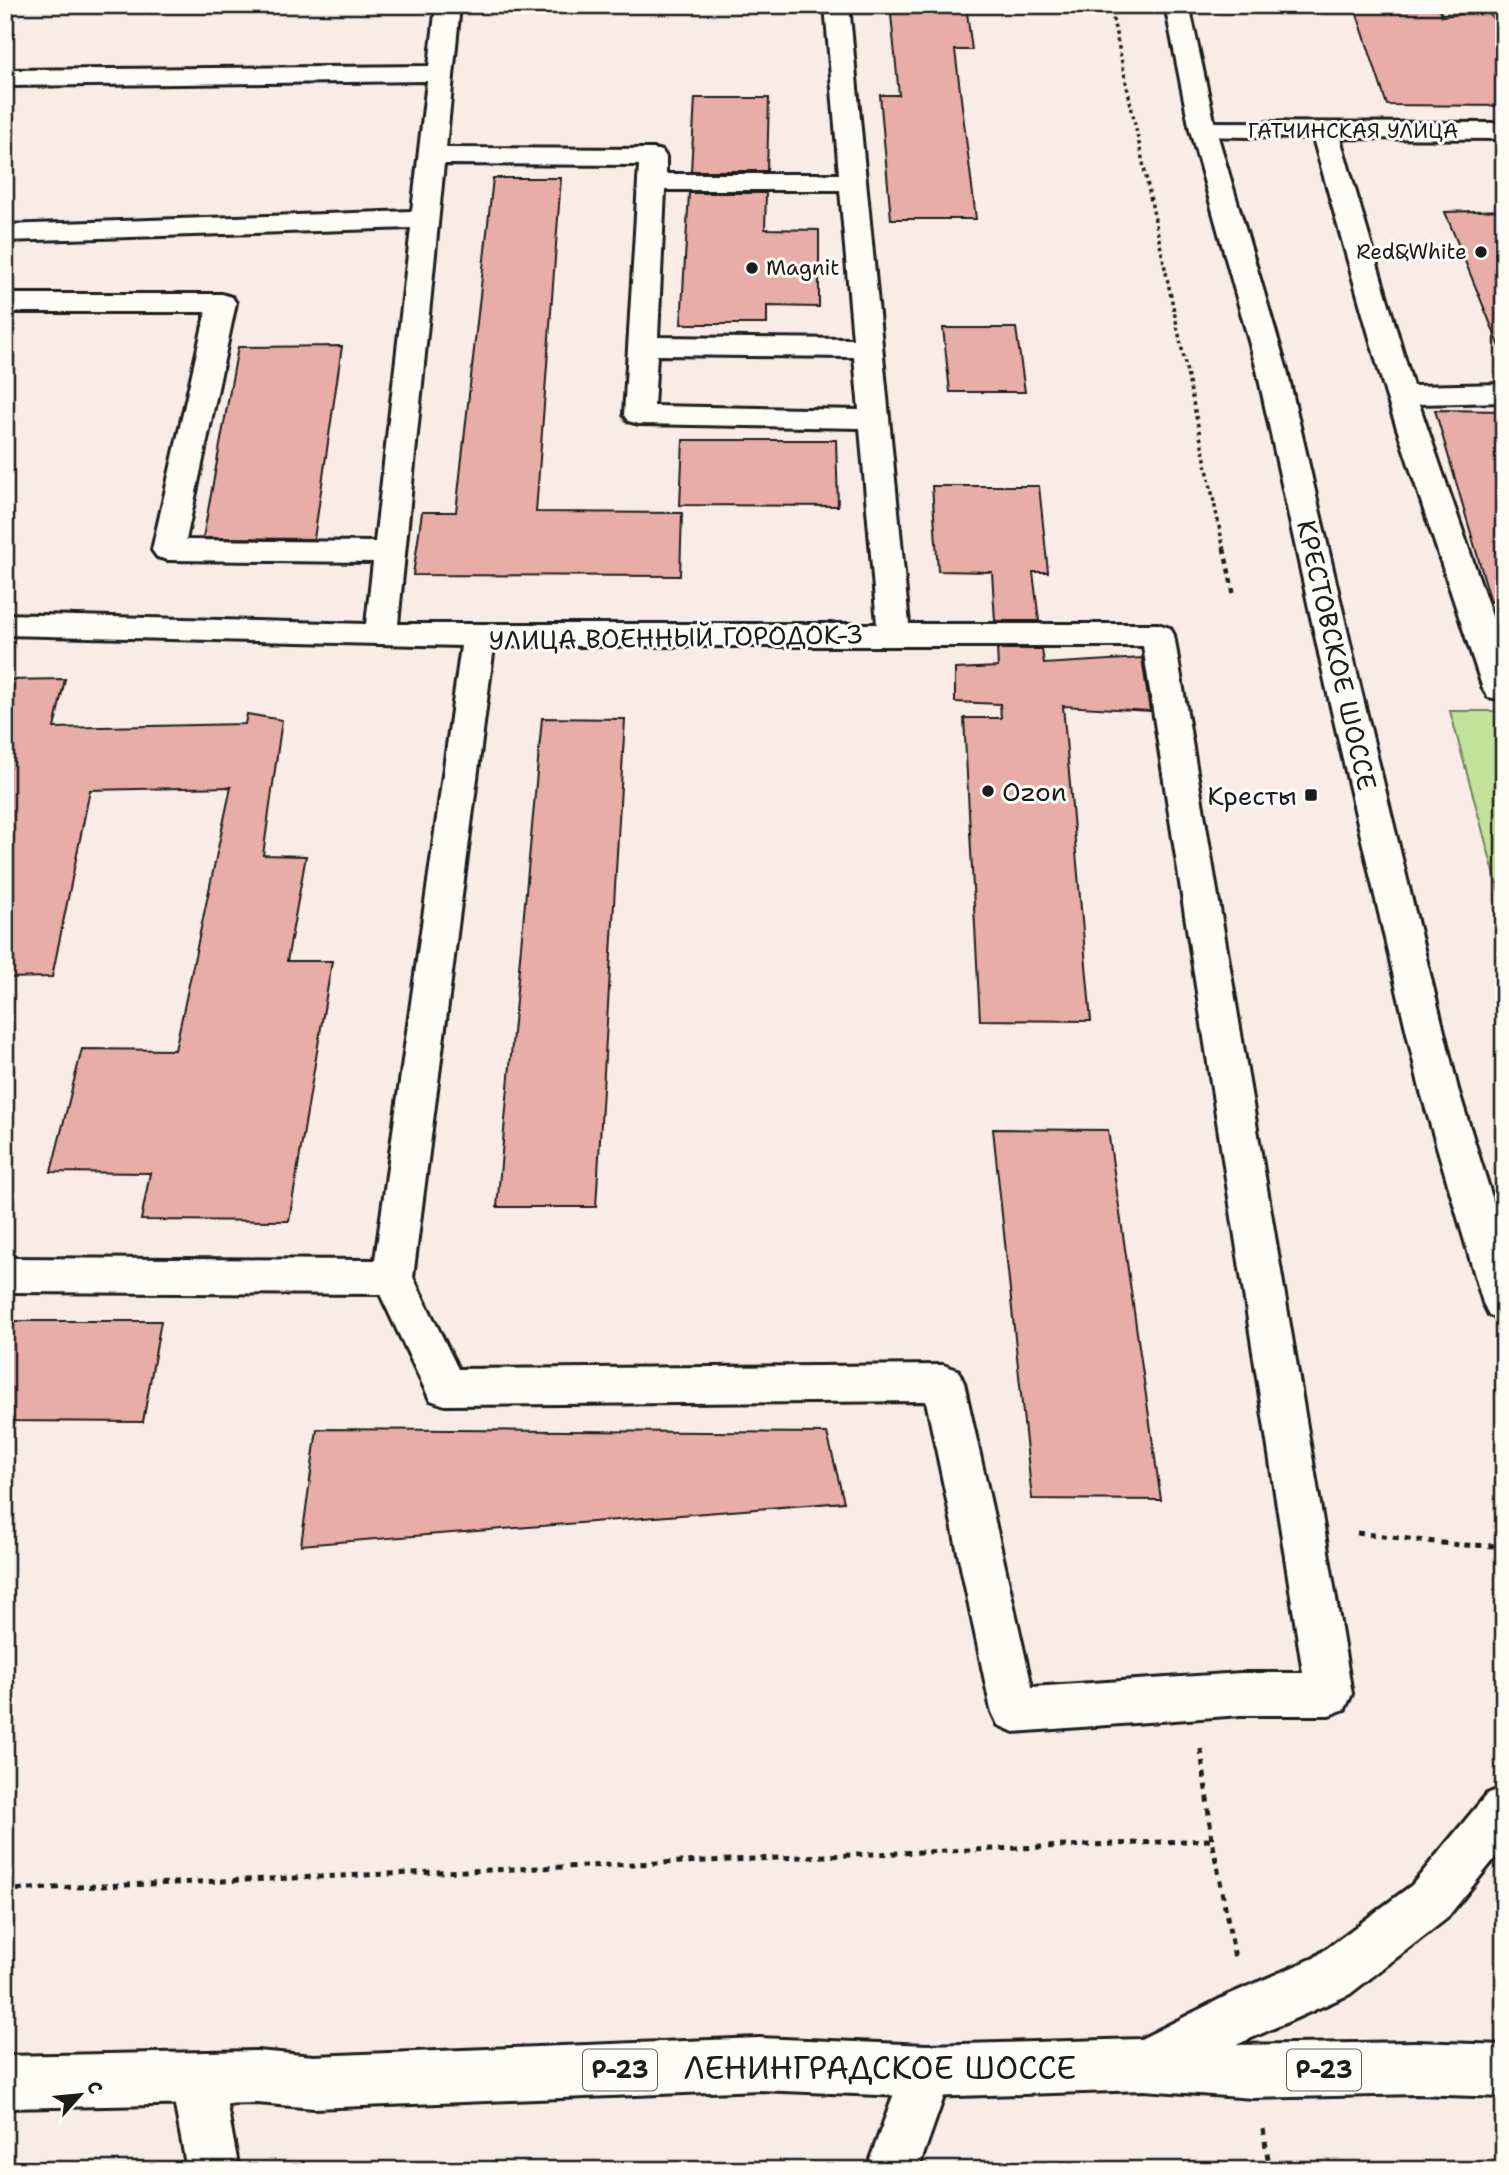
<svg xmlns="http://www.w3.org/2000/svg" width="1509" height="2175" font-family="'Shantell Sans',sans-serif">
	<style>
		.green { fill: #c2e29a; stroke: #6f7f5b; stroke-width: 2 }
		.building { fill: #e8ada7; stroke: #1c1c1c; stroke-width: 2 }
		.lines { fill: none; stroke-linecap: round; stroke-linejoin: round }
		.minor-casing { stroke: #1c1c1c; stroke-width: 6 }
		.major-casing { stroke: #1c1c1c; stroke-width: 6 }
		.highway-casing { stroke: #1c1c1c; stroke-width: 6 }
		.path-far2 { stroke: #1c1c1c; stroke-width: 3.5; stroke-dasharray: 3.5 3.5; stroke-linecap: butt }
		.path-far1 { stroke: #1c1c1c; stroke-width: 4.5; stroke-dasharray: 5 5; stroke-linecap: butt }
		.path { stroke: #1c1c1c; stroke-width: 5; stroke-dasharray: 6 6; stroke-linecap: butt }
		.minor { fill: #fdfcf7; fill-rule: evenodd }
		.major { fill: #fdfcf7; fill-rule: evenodd }
		.highway { fill: #fdfcf7; fill-rule: evenodd }
		.poi-dot { fill: #1c1c1c; stroke: #fdfcf7; stroke-width: 2.5 }
		.labels { text-anchor: middle; dominant-baseline: central; stroke-width: 6; stroke-linejoin: round; paint-order: stroke }
		.far-street-label { font-size: 21px; fill: #1c1c1c; stroke: #fdfcf7 }
		.far-poi-label { font-size: 21px; fill: #1c1c1c; stroke: #fdfcf7; text-anchor: end }
		.shield { fill: #fdfcf7; stroke: #605f5e; stroke-width: 2 }
		.shield-label { font-size: 24px; font-weight: bold; fill: #1c1c1c }
		.street-label { font-size: 26px; fill: #1c1c1c; stroke: #fdfcf7 }
		.poi-label { font-size: 26px; fill: #1c1c1c; stroke: #fdfcf7; text-anchor: start }
		.near-street-label { font-size: 32px; fill: #1c1c1c; stroke: #fdfcf7 }
	</style>
	<rect width="100%" height="100%" fill="#f9ece7"/>
	<filter id="ink" filterUnits="userSpaceOnUse"><feTurbulence type="fractalNoise" baseFrequency=".0143" numOctaves="2"/><feDisplacementMap in="SourceGraphic" scale="14" xChannelSelector="R" yChannelSelector="G"/><feConvolveMatrix kernelMatrix="1 2 1 2 8 2 1 2 1" color-interpolation-filters="sRGB"/></filter>
	<g filter="url(#ink)">
		<path class="green" d="M1450 711H1504V909Z"/>
		<g class="building">
			<path d="M890 5H966L972 50H955L976 219H891L880 95H899Z"/>
			<path d="M1354 5H1438L1442 16 1488 12 1504 34V106L1387 105Z"/>
			<path d="M695 98H769L767 171H691Z"/>
			<path d="M493 178H561L536 512 682 513 680 576 413 575 422 512H456Z"/>
			<path d="M689 193H766L765 229 819 230V307L767 306V324H681Z"/>
			<path d="M1504 210V352H1502L1445 212Z"/>
			<path d="M943 328H1016L1025 392H950Z"/>
			<path d="M342 346 314 539 203 538 238 347Z"/>
			<path d="M1435 410 1504 411V600L1491 602Z"/>
			<path d="M683 440H836L838 506 680 505Z"/>
			<path d="M932 486H1039L1048 572H1033L1039 621H995L992 572 938 571Z"/>
			<path d="M997 649H1042L1044 664 1142 658 1150 711 1063 706 1091 1021 980 1020 964 718H1001L1000 704 955 702V669L998 667Z"/>
			<path d="M65 679 54 728 245 724 247 714 282 720 263 855 306 856 287 961H332L289 1221 141 1220 150 1173 51 1172 82 1049 175 1050 231 787 90 790 52 977 5 978V680Z"/>
			<path d="M542 718 625 719 596 1207H497Z"/>
			<path d="M993 1129 1108 1130 1161 1500 1032 1499Z"/>
			<path d="M5 1321H161L143 1422 5 1421Z"/>
			<path d="M317 1429 827 1433 844 1502 301 1545Z"/>
		</g>
		<g class="lines">
			<defs>
				<g id="minor">
					<path d="M436 5H460L446 148 653 149 662 151 666 157V174H839L825 5H849L909 624H1158L1170 628 1174 635 1352 1694 1345 1709 1329 1715H1241L1014 1732 998 1725 991 1710 926 1401 445 1405 430 1400 380 1294 5 1292V1258L375 1260 461 646 5 635V614L366 624 373 562 168 560 157 557 152 550 206 312H5V294H222L232 297 236 303 186 540 375 542 411 228 5 241V225L412 211 427 81 5 86V70L429 66ZM444 164 639 165 624 415 628 421 639 424 860 428 877 624H398ZM665 190H840L853 339 658 337ZM657 355 854 357 859 410 654 406ZM494 646H1143L1303 1673H1241L1032 1687 964 1383 958 1370 943 1365 458 1369 413 1277Z"/>
					<path d="M1203 122 1504 123V139L1340 138 1413 386 1504 384V402L1419 404 1504 651V700L1488 697 1483 689 1386 395 1313 138 1194 136 1190 130 1194 124Z"/>
					<path d="M927 2045 945 2053 953 2071 918 2170H866L909 2053Z"/>
					<path d="M196 2053 214 2061 222 2079 239 2170H187L170 2079 178 2061Z"/>
				</g>
				<path id="major" d="M1165 5H1189L1216 130 1287 370 1360 686 1458 1089 1504 1236V1320L1489 1315 1483 1303 1420 1089 1326 686 1257 370 1190 130Z"/>
				<path id="highway" d="M1504 1787V1847L1446 1919 1350 1994 1236 2045 1416 2042 1504 2045V2097L1416 2094 1253 2098 1144 2090 927 2097 759 2090 314 2108 257 2103 5 2108V2056L257 2051 314 2056 759 2038 927 2045 1141 2039 1228 1995 1314 1958 1412 1885 1487 1794Z"/>
			</defs>
			<use href="#minor" class="minor-casing"/>
			<use href="#major" class="major-casing"/>
			<use href="#highway" class="highway-casing"/>
			<path class="path-far2" d="M1110 5 1224 550"/>
			<path class="path-far1" d="M1224 549 1234 596"/>
			<g class="path">
				<path d="M1357 1533 1460 1545 1504 1546"/>
				<path d="M1201 1749 1212 1840 1235 1958"/>
				<path d="M5 1890 1212 1840"/>
				<path d="M1263 2129 1270 2170"/>
			</g>
			<use href="#minor" class="minor"/>
			<use href="#major" class="major"/>
			<use href="#highway" class="highway"/>
		</g>
	</g>
	<g class="poi-dot">
		<circle cx="1481" cy="252" r="7"/>
		<circle cx="752" cy="268" r="7"/>
		<circle cx="988" cy="791" r="7"/>
		<rect x="1304" y="788" width="14" height="14" rx="3.5"/>
	</g>
	<g class="labels">
		<g class="far-street-label">
			<text x="1353" y="131">ГАТЧИНСКАЯ УЛИЦА</text>
		</g>
		<g class="far-poi-label">
			<text x="1467" y="252">Red&amp;White</text>
			<text x="766" y="268" text-anchor="start">Magnit</text>
		</g>
		<g class="shield">
			<rect x="583" y="2049.5" width="74" height="41" rx="5"/>
			<rect x="1287" y="2049.5" width="74" height="41" rx="5"/>
		</g>
		<g class="shield-label">
			<text x="620" y="2070">Р-23</text>
			<text x="1324" y="2070">Р-23</text>
		</g>
		<g class="street-label">
			<text transform="translate(676 637) rotate(-1)">УЛИЦА ВОЕННЫЙ ГОРОДОК-3</text>
			<text transform="translate(1337 655) rotate(77)">КРЕСТОВСКОЕ ШОССЕ</text>
		</g>
		<g class="poi-label">
			<text x="1002" y="791">Ozon</text>
			<text x="1297" y="795" text-anchor="end">Кресты</text>
		</g>
		<g class="near-street-label">
			<text x="880" y="2067">ЛЕНИНГРАДСКОЕ ШОССЕ</text>
		</g>
	</g>
	<rect width="1509" height="2175" fill="none" stroke="#fdfcf7" stroke-width="28"/>
	<rect x="14" y="14" width="1481" height="2147" fill="none" stroke="#1c1c1c" stroke-width="2.5" filter="url(#ink)"/>
	<g transform="translate(80 2095) rotate(63)" stroke="#fdfcf7" stroke-width="5" paint-order="stroke">
	<path d="M0-5L12 26L0 18L-12 26Z" fill="#1c1c1c"/>
	<text y="-10" font-size="19" font-weight="bold" text-anchor="middle" fill="#1c1c1c">С</text>
	</g>
</svg>
